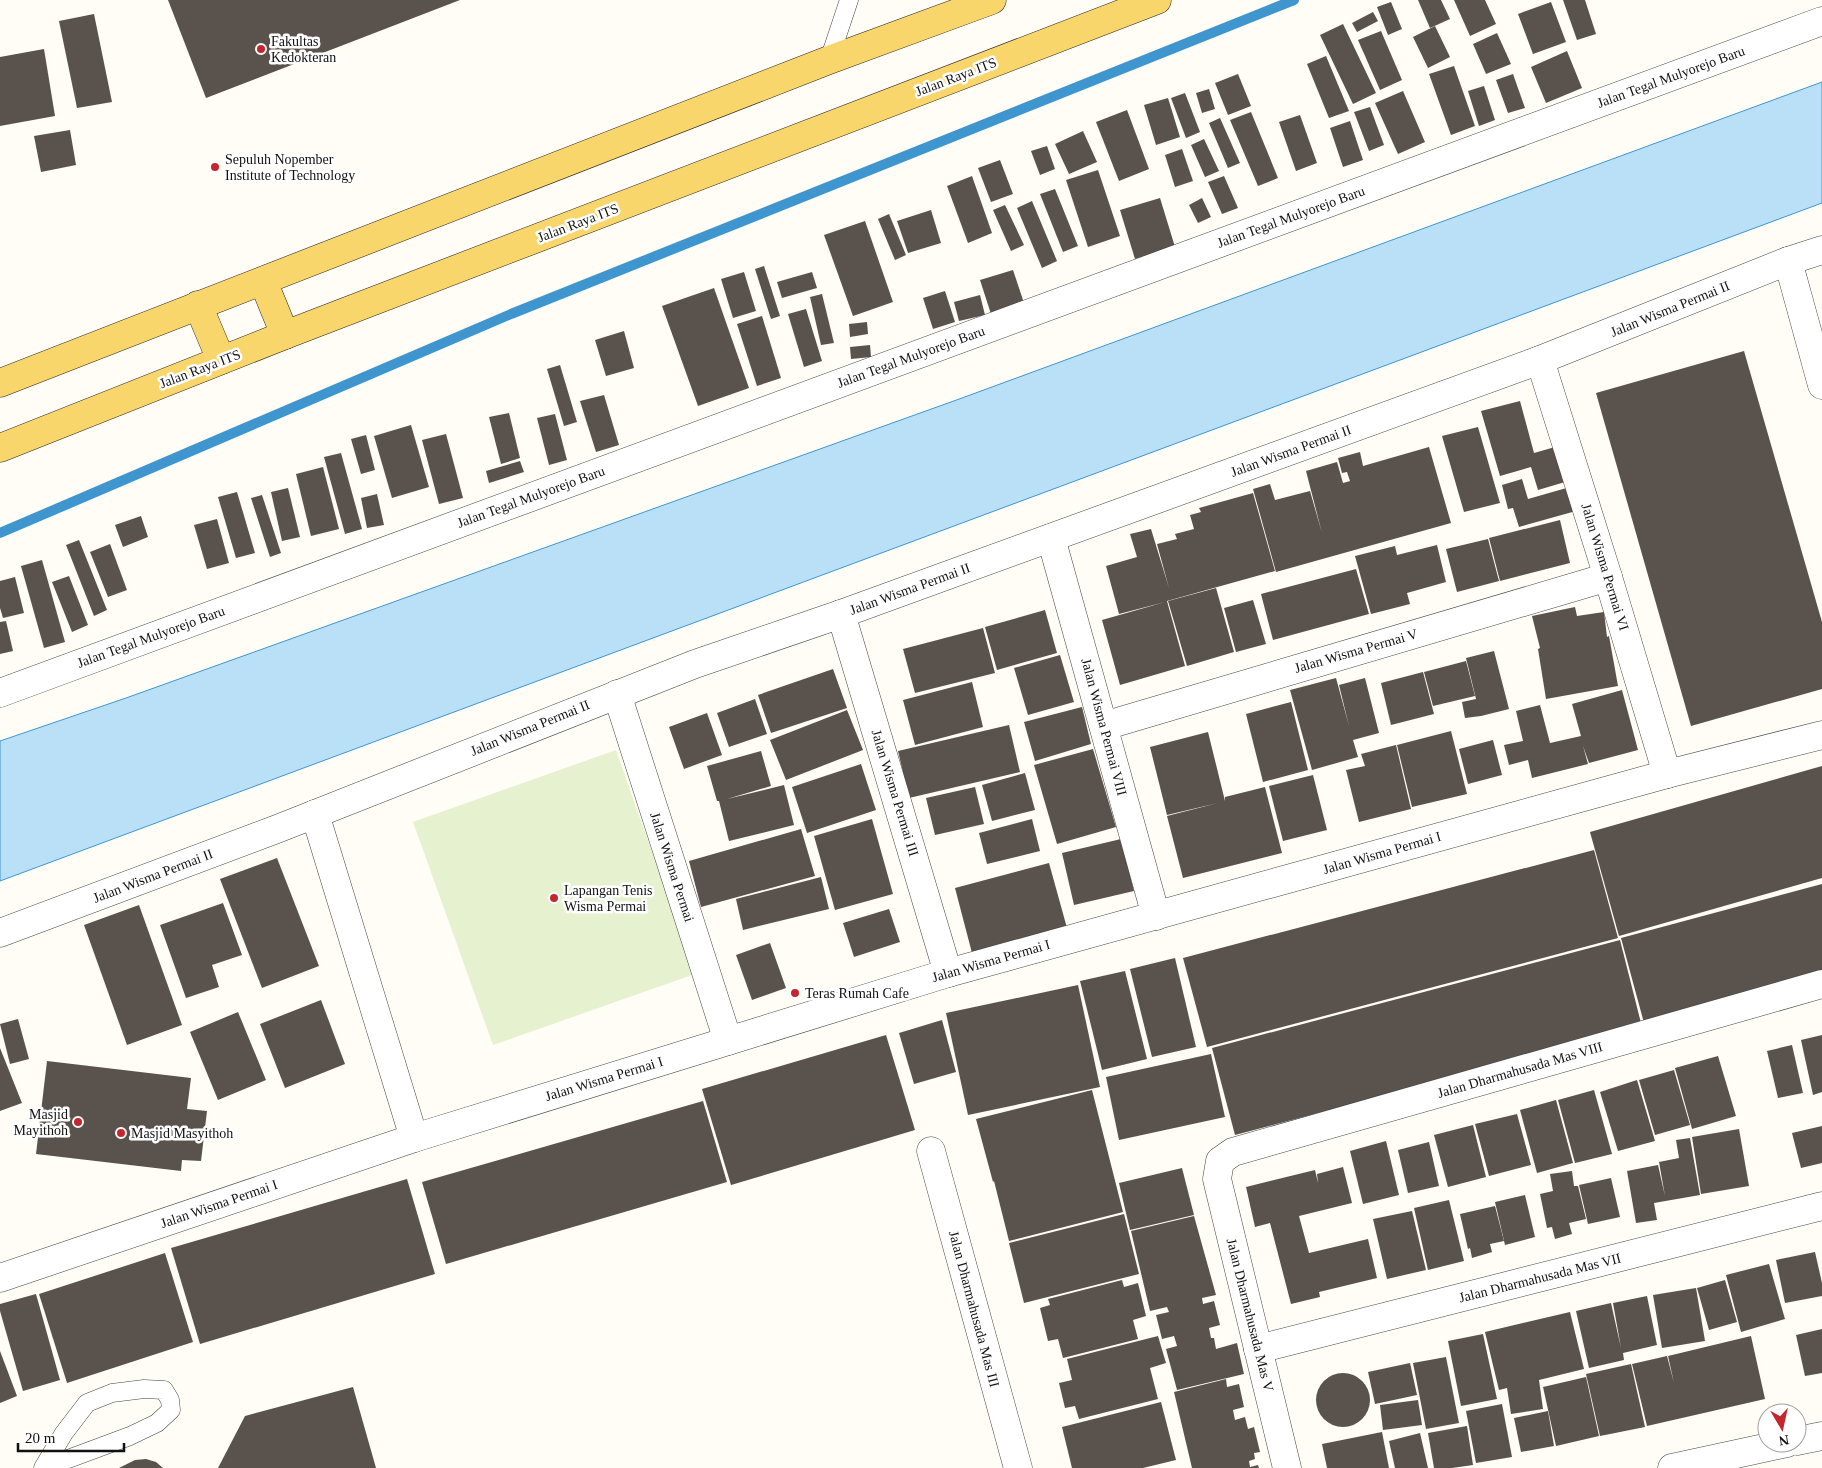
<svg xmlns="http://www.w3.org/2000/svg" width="1822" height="1468" font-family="'Times New Roman',serif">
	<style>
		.pitch { fill: #e6f2cf }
		.water { fill: #b9e0f7; stroke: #3f96cf }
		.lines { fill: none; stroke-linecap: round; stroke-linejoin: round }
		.stream { stroke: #3f96cf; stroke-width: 10 }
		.building { fill: #5a524d }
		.service-casing { stroke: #444; stroke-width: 19 }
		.minor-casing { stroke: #444; stroke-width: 29 }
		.primary-casing { stroke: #222; stroke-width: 29 }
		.service { stroke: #fff; stroke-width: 18 }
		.minor { stroke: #fff; stroke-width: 28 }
		.primary { stroke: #f9d66b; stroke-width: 28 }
		.poi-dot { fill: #c4262e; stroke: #fff; stroke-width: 2 }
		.labels { text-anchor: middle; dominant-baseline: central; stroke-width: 5; stroke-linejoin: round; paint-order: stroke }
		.poi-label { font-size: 14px; fill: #111; stroke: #fff; text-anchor: start }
		.street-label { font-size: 14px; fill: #111; stroke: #fff }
	</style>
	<rect width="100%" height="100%" fill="#fffdf5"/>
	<path class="pitch" d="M616 750 695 974 493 1045 413 822Z"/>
	<path class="water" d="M1822 82V203L0 881V741L126 698 962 398Z"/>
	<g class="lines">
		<path class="stream" d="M0 533 511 314 1294 0"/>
	</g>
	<g class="building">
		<path d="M168 0H460L206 98Z"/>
		<path d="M1418 0H1441L1450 19 1430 28Z"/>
		<path d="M1454 0H1485L1496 24 1470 36Z"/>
		<path d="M1563 0H1585L1596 34 1577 40Z"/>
		<path d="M1391 2 1402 29 1388 35 1377 7Z"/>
		<path d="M1551 2 1566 42 1533 54 1518 14Z"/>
		<path d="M1373 12 1378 21 1357 32 1352 23Z"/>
		<path d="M94 14 112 102 77 108 59 21Z"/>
		<path d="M1343 24 1376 93 1353 104 1320 35Z"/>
		<path d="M1435 26 1450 57 1428 68 1413 37Z"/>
		<path d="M1381 31 1402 80 1380 90 1358 40Z"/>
		<path d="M1497 33 1511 64 1486 74 1473 44Z"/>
		<path d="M44 49 55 116 0 126V57Z"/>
		<path d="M1567 51 1582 88 1546 103 1531 67Z"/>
		<path d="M1326 56 1349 111 1329 118 1307 64Z"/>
		<path d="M1454 66 1475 126 1451 135 1429 74Z"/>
		<path d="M1238 74 1251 106 1228 115 1215 83Z"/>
		<path d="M1513 74 1525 108 1508 113 1496 80Z"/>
		<path d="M1484 86 1495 120 1479 126 1468 91Z"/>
		<path d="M1209 89 1215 109 1202 113 1196 93Z"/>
		<path d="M1403 91 1425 142 1398 154 1375 103Z"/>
		<path d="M1185 93 1200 132 1186 138 1171 98Z"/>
		<path d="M1168 98 1180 137 1156 145 1144 105Z"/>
		<path d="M1370 107 1384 145 1369 151 1354 112Z"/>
		<path d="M1127 110 1149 169 1119 181 1096 122Z"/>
		<path d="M1251 112 1278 178 1258 186 1230 120Z"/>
		<path d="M1300 115 1317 163 1296 171 1279 122Z"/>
		<path d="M1220 118 1240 163 1228 168 1209 123Z"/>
		<path d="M1350 121 1363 160 1343 167 1330 128Z"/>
		<path d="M70 130 76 165 41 172 34 136Z"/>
		<path d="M1083 131 1097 162 1069 174 1055 144Z"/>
		<path d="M1204 139 1219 171 1205 177 1191 145Z"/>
		<path d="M1047 146 1055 169 1040 175 1031 151Z"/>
		<path d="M1182 149 1193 181 1175 187 1165 155Z"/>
		<path d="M1000 160 1013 194 991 202 978 168Z"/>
		<path d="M1098 170 1120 236 1088 247 1066 180Z"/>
		<path d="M972 176 992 233 968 243 947 186Z"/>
		<path d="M1224 176 1238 208 1222 214 1208 182Z"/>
		<path d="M1055 189 1078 246 1063 252 1040 194Z"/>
		<path d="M1160 198 1175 247 1135 259 1120 210Z"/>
		<path d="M1202 198 1211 217 1198 223 1189 205Z"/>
		<path d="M1032 201 1057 261 1042 268 1017 208Z"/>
		<path d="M1005 205 1024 245 1011 251 993 210Z"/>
		<path d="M931 210 941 243 908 253 897 221Z"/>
		<path d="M889 214 906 255 895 260 878 219Z"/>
		<path d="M865 221 893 302 853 316 824 235Z"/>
		<path d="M764 266 780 316 771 319 755 269Z"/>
		<path d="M1013 270 1024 303 991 314 980 280Z"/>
		<path d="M744 272 756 311 733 318 721 279Z"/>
		<path d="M812 272 817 288 782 298 777 282Z"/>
		<path d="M714 288 749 388 698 406 662 306Z"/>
		<path d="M945 291 955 322 933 329 923 298Z"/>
		<path d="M822 294 834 343 821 345 810 297Z"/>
		<path d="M980 295 985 315 959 321 954 302Z"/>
		<path d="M806 309 822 361 804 367 788 314Z"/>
		<path d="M762 316 781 378 757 386 737 324Z"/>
		<path d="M867 322 868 334 850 337 849 324Z"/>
		<path d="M624 331 634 368 606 376 595 340Z"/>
		<path d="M870 345 871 357 851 359 850 347Z"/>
		<path d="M1744 351 1822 622V689L1691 726 1596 393Z"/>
		<path d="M560 365 577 422 564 426 547 369Z"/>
		<path d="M604 395 619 445 596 452 580 401Z"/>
		<path d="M1520 401 1534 453 1555 447 1565 482 1538 490 1531 467 1500 476 1481 411Z"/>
		<path d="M509 413 520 458 501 464 489 417Z"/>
		<path d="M555 414 567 460 549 465 537 418Z"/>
		<path d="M411 425 429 487 392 498 374 436Z"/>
		<path d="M1478 427 1500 503 1464 512 1442 436Z"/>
		<path d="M446 434 463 498 439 504 422 440Z"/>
		<path d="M366 435 375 470 361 474 351 439Z"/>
		<path d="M1429 447 1451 523 1276 572 1253 489 1270 484 1275 500 1310 491 1322 533 1306 471 1337 462 1343 483 1350 481 1347 472 1342 473 1338 458 1360 452 1363 466Z"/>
		<path d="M341 453 362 529 345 534 324 457Z"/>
		<path d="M520 461 524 472 489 483 486 471Z"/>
		<path d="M323 467 339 529 311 536 296 474Z"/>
		<path d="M1522 479 1528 499 1570 487 1576 511 1519 527 1513 508 1508 509 1502 485Z"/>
		<path d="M288 488 300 537 282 541 271 492Z"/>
		<path d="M237 492 255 553 236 558 218 497Z"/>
		<path d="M1253 493 1275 571 1167 601 1185 666 1120 685 1102 620 1165 602 1119 614 1106 566 1137 557 1130 534 1151 529 1169 588 1157 544 1177 539 1175 534 1194 529 1190 515 1201 512 1199 508Z"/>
		<path d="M377 494 384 525 367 528 361 498Z"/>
		<path d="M262 495 281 553 270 557 251 498Z"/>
		<path d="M141 516 148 537 123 547 115 525Z"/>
		<path d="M217 519 229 563 207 569 194 525Z"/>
		<path d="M1560 520 1570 563 1500 581 1489 538Z"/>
		<path d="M1488 539 1499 581 1457 592 1446 549Z"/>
		<path d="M79 540 107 610 94 616 66 545Z"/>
		<path d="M110 544 127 590 108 597 90 552Z"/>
		<path d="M1437 545 1446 582 1407 593 1410 604 1371 614 1355 556 1395 546 1397 555Z"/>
		<path d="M42 560 65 642 44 648 21 566Z"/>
		<path d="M1356 569 1369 614 1273 640 1261 594Z"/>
		<path d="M69 576 88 625 72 632 52 582Z"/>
		<path d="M15 577 24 613 3 618 0 608V581Z"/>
		<path d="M1216 588 1234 652 1187 666 1168 601Z"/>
		<path d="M1253 600 1266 644 1236 652 1224 608Z"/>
		<path d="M1575 607 1577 616 1604 612 1607 637 1609 636 1618 686 1546 699 1538 649 1540 648 1532 616Z"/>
		<path d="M1045 610 1057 653 997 670 985 627Z"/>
		<path d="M6 621 13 651 0 654V622Z"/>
		<path d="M983 628 995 673 915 693 903 649Z"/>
		<path d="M1494 651 1509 709 1481 716 1465 718 1462 702 1476 699 1466 658Z"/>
		<path d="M1060 655 1074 702 1028 715 1014 668Z"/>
		<path d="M1466 661 1475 696 1433 706 1424 672Z"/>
		<path d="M833 669 847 708 771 733 758 695Z"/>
		<path d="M1423 672 1434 714 1391 725 1381 683Z"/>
		<path d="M1336 678 1349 726 1339 685 1365 678 1379 733 1353 740 1358 757 1312 770 1290 690Z"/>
		<path d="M972 682 983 727 915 745 903 700Z"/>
		<path d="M1622 690 1638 750 1589 763 1583 746 1588 764 1532 778 1528 760 1509 765 1504 745 1523 741 1516 711 1540 705 1550 743 1581 736 1572 704Z"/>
		<path d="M755 699 767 734 729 747 717 713Z"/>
		<path d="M1291 702 1308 770 1263 782 1246 714Z"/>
		<path d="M1082 707 1091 744 1035 761 1024 722Z"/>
		<path d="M847 710 863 750 786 780 770 740Z"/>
		<path d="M707 713 722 755 684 769 669 727Z"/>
		<path d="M1009 725 1020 772 909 798 898 751Z"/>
		<path d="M1451 731 1467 794 1412 807 1397 745Z"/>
		<path d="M1208 732 1225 801V797L1265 787 1282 853 1183 878 1167 816 1218 803 1167 815 1150 747Z"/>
		<path d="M1493 740 1502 775 1468 784 1459 749Z"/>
		<path d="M1396 745 1411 809 1359 822 1346 770 1365 766 1361 754Z"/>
		<path d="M1093 749 1116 827 1057 844 1034 765Z"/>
		<path d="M761 751 771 786 727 799 784 785 794 825 729 841 719 801H717L707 766Z"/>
		<path d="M861 764 876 810 807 833 792 787Z"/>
		<path d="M1822 766V878L1619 936 1590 832Z"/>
		<path d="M1025 773 1035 810 992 821 982 785Z"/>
		<path d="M1313 775 1327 830 1283 841 1269 786Z"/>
		<path d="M975 787 984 824 935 835 926 798Z"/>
		<path d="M872 819 893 894 835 910 814 836Z"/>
		<path d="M1032 819 1040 851 987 864 979 833Z"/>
		<path d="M801 829 815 876 701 907 689 861Z"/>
		<path d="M1121 839 1134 891 1074 905 1062 853Z"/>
		<path d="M1594 850 1618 938 1207 1047 1183 958Z"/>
		<path d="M277 858 319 966 262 988 220 879Z"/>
		<path d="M1049 863 1067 928 972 953 955 888Z"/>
		<path d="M821 877 829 909 743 930 736 899Z"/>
		<path d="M1822 884V975L1644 1023 1621 938Z"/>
		<path d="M223 903 242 955 212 965 219 987 186 998 160 925Z"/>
		<path d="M139 905 182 1025 127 1045 84 925Z"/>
		<path d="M889 909 900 942 854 957 843 923Z"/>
		<path d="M1620 940 1642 1027 1235 1135 1212 1048Z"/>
		<path d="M770 943 786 988 752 1000 736 955Z"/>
		<path d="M1175 958 1196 1047 1152 1057 1130 969Z"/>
		<path d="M1125 971 1147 1059 1102 1070 1080 981Z"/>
		<path d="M1078 985 1100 1087 968 1115 946 1013Z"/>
		<path d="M321 1000 345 1064 285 1088 260 1024Z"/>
		<path d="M238 1012 266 1080 218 1100 190 1032Z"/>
		<path d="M18 1019 29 1059 10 1064 0 1024Z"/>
		<path d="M942 1020 956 1072 914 1084 899 1033Z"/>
		<path d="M886 1035 915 1130 731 1185 702 1089Z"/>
		<path d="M1822 1035V1092L1813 1095 1801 1040Z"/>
		<path d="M1792 1045 1803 1093 1778 1098 1767 1051Z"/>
		<path d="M0 1048 22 1103 0 1111Z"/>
		<path d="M1211 1054 1225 1117 1119 1140 1106 1077Z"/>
		<path d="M1718 1056 1736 1116 1692 1129 1675 1068Z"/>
		<path d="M47 1061 191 1078 187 1109 207 1111 201 1161 182 1160 181 1171 36 1154Z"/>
		<path d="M1674 1070 1690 1125 1655 1135 1639 1080Z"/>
		<path d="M1637 1080 1655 1141 1618 1151 1600 1092Z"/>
		<path d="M1092 1090 1123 1212 1009 1241 994 1181 993 1182 976 1119Z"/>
		<path d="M1594 1090 1612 1154 1575 1163 1558 1100Z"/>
		<path d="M1556 1100 1573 1163 1537 1173 1520 1110Z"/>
		<path d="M703 1101 727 1182 446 1264 422 1182Z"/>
		<path d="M1517 1114 1531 1165 1489 1176 1475 1124Z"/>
		<path d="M1473 1125 1486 1177 1448 1187 1434 1135Z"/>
		<path d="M1822 1126V1163L1801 1168 1792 1133Z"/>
		<path d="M1739 1129 1749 1186 1701 1194 1692 1137Z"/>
		<path d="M1690 1138 1700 1195 1654 1203 1657 1220 1636 1223 1627 1171 1658 1165 1665 1196 1659 1162 1679 1158 1676 1140Z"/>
		<path d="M1386 1141 1399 1195 1363 1204 1350 1151Z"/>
		<path d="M1429 1142 1439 1186 1408 1193 1398 1150Z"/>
		<path d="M1343 1167 1352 1203 1299 1216 1309 1253 1368 1239 1377 1278 1319 1292 1320 1297 1291 1304 1270 1223 1255 1227 1246 1187 1315 1170 1318 1183 1317 1174Z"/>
		<path d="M1182 1168 1194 1215 1130 1230 1119 1183Z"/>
		<path d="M1572 1171 1574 1186H1578L1586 1219 1569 1223 1572 1234 1555 1239 1552 1227 1547 1228 1540 1194 1553 1191 1550 1174Z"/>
		<path d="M1611 1178 1620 1217 1588 1224 1579 1185Z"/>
		<path d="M407 1179 435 1274 200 1344 171 1248Z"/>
		<path d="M1525 1195 1535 1237 1505 1245 1495 1202Z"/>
		<path d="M1449 1200 1464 1261 1428 1270 1414 1208Z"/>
		<path d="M1495 1206 1504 1241 1490 1244 1492 1252 1472 1258 1470 1248 1468 1249 1460 1214Z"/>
		<path d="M1412 1211 1426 1270 1387 1279 1373 1219Z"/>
		<path d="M1124 1214 1139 1274 1024 1303 1009 1243Z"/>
		<path d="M1194 1216 1216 1295 1202 1298 1203 1304 1214 1301 1220 1325 1209 1328 1211 1338H1214L1216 1349 1237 1343 1244 1374 1177 1390 1166 1349 1188 1343 1177 1346 1174 1336 1162 1339 1156 1315 1169 1312 1167 1307 1150 1311 1131 1231Z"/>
		<path d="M1815 1252 1822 1283V1296L1785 1303 1776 1260Z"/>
		<path d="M165 1253 193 1342 67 1383 39 1294Z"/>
		<path d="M1769 1264 1785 1319 1741 1332 1726 1275Z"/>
		<path d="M1122 1280 1124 1287 1138 1283 1146 1316 1133 1320 1138 1339 1063 1358 1058 1339 1048 1341 1040 1308 1050 1305 1048 1299Z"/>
		<path d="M1725 1280 1737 1322 1709 1330 1697 1288Z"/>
		<path d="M1696 1288 1705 1341 1662 1348 1653 1295Z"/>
		<path d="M36 1294 60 1380 23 1391 0 1311V1304Z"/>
		<path d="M1647 1296 1657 1345 1623 1353 1624 1360 1589 1368 1576 1311 1611 1303 1621 1348 1613 1303Z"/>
		<path d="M1570 1312 1584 1369 1539 1380 1543 1409 1511 1414 1507 1388 1499 1390 1485 1332Z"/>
		<path d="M1822 1329V1373L1805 1376 1796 1335Z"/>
		<path d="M1483 1334 1497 1399 1461 1406 1448 1341Z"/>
		<path d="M1158 1336 1166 1363 1150 1368 1158 1399 1079 1419 1075 1406 1065 1408 1059 1383 1072 1380 1067 1359Z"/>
		<path d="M1751 1336 1765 1399 1647 1426 1632 1364 1667 1356 1674 1383 1668 1356Z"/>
		<path d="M0 1351 17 1396 0 1403Z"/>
		<path d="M1446 1357 1459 1423 1426 1429 1413 1363Z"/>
		<path d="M1410 1363 1417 1395 1375 1404 1368 1372Z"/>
		<path d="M1631 1364 1645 1427 1600 1436 1586 1374Z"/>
		<circle cx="1343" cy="1400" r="27"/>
		<path d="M1586 1377 1599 1436 1556 1446 1543 1387Z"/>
		<path d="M1226 1379 1227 1387 1239 1384 1244 1407 1233 1410 1235 1420 1245 1417 1248 1429 1254 1427 1260 1452 1254 1453 1255 1459 1249 1461 1250 1467 1258 1465 1259 1468H1192L1174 1392Z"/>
		<path d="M353 1387 376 1468H218L245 1416Z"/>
		<path d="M1418 1400 1422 1425 1383 1430 1380 1405Z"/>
		<path d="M1161 1402 1176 1460 1143 1468H1072L1062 1427Z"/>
		<path d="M1502 1404 1512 1457 1476 1463 1466 1411Z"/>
		<path d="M1548 1411 1554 1446 1521 1452 1514 1418Z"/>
		<path d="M1467 1426 1473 1465 1452 1468H1434L1428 1433Z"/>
		<path d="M1382 1432 1389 1468H1327L1322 1444Z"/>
		<path d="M1420 1433 1428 1468H1395L1389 1441Z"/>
		<path d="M146 1459 156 1462 163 1468H119L135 1460Z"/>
	</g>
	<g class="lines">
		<defs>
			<g id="service">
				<path d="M829 60 849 0"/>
				<path d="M43 1468 64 1433 87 1403 112 1393 144 1389 164 1390 170 1400 171 1410 157 1423 130 1436 44 1468"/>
			</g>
			<g id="minor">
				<path d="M1788 261 1822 385"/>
				<path d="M1540 360 1608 577 1667 774"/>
				<path d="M1051 538 1156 916"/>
				<path d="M841 614 948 973"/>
				<path d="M0 693 1822 21"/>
				<path d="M617 694 728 1041"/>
				<path d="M1104 726 1608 577"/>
				<path d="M315 814 414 1138"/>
				<path d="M0 933 277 829 695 664 841 614 1540 360 1788 261 1822 250"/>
				<path d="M931 1151 1018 1468"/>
				<path d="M0 1278 414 1138 948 973 1667 774 1822 735"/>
				<path d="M1258 1349 1822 1206"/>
				<path d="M1797 1441 1822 1436"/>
				<path d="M1287 1468 1217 1179 1220 1161 1233 1152 1822 984"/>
				<path d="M1672 1468 1787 1443"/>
			</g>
			<g id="primary">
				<path d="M263 281 285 335"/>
				<path d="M198 305 221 360"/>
				<path d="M0 383 829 60 992 0"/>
				<path d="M0 448 285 335 1157 0"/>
			</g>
		</defs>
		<use href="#service" class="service-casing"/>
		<use href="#minor" class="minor-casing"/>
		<use href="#primary" class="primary-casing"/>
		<use href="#service" class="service"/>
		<use href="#minor" class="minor"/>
		<use href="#primary" class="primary"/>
	</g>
	<g class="poi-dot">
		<circle cx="261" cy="49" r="5"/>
		<circle cx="215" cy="167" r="5"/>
		<circle cx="554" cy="898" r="5"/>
		<circle cx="795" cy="993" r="5"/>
		<circle cx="78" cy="1122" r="5"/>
		<circle cx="121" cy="1133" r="5"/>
	</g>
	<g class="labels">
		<g class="poi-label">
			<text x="271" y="41">Fakultas<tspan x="271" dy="16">Kedokteran</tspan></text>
			<text x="225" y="159">Sepuluh Nopember<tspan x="225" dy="16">Institute of Technology</tspan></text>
			<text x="564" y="890">Lapangan Tenis<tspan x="564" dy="16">Wisma Permai</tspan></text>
			<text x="805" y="993">Teras Rumah Cafe</text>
			<text x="68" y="1114" text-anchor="end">Masjid<tspan x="68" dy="16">Mayithoh</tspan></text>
			<text x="131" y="1133">Masjid Masyithoh</text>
		</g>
		<g class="street-label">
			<text transform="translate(956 77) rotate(-21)">Jalan Raya ITS</text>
			<text transform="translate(1671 77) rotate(-20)">Jalan Tegal Mulyorejo Baru</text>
			<text transform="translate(1291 217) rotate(-20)">Jalan Tegal Mulyorejo Baru</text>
			<text transform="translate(578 223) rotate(-21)">Jalan Raya ITS</text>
			<text transform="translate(1670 309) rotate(-22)">Jalan Wisma Permai II</text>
			<text transform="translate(911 357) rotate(-20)">Jalan Tegal Mulyorejo Baru</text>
			<text transform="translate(200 369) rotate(-21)">Jalan Raya ITS</text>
			<text transform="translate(1291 451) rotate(-20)">Jalan Wisma Permai II</text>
			<text transform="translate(531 497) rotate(-20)">Jalan Tegal Mulyorejo Baru</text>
			<text transform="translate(1605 567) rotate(73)">Jalan Wisma Permai VI</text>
			<text transform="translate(910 589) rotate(-20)">Jalan Wisma Permai II</text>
			<text transform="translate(151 637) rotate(-20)">Jalan Tegal Mulyorejo Baru</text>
			<text transform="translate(1356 651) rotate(-16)">Jalan Wisma Permai V</text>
			<text transform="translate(1104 727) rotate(75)">Jalan Wisma Permai VIII</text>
			<text transform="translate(530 728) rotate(-22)">Jalan Wisma Permai II</text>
			<text transform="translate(895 793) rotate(73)">Jalan Wisma Permai III</text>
			<text transform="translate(1382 853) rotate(-16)">Jalan Wisma Permai I</text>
			<text transform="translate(672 867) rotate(72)">Jalan Wisma Permai</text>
			<text transform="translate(153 876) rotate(-21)">Jalan Wisma Permai II</text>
			<text transform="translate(991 961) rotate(-16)">Jalan Wisma Permai I</text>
			<text transform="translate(1520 1070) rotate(-16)">Jalan Dharmahusada Mas VIII</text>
			<text transform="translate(604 1079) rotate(-17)">Jalan Wisma Permai I</text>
			<text transform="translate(219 1204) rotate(-19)">Jalan Wisma Permai I</text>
			<text transform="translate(1540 1278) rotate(-14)">Jalan Dharmahusada Mas VII</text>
			<text transform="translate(974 1309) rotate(75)">Jalan Dharmahusada Mas III</text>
			<text transform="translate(1250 1315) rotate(76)">Jalan Dharmahusada Mas V</text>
		</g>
	</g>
	<g transform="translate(1782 1428) rotate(171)"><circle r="24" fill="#ffffff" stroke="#a0a0a0"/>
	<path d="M0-4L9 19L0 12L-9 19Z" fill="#c4262e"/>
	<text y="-8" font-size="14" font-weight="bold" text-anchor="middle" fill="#111111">N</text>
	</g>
	<path d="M18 1443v8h106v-8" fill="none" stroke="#111111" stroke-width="2.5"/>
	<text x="25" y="1443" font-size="15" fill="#111111" stroke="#ffffff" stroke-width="4" paint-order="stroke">20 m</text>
</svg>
